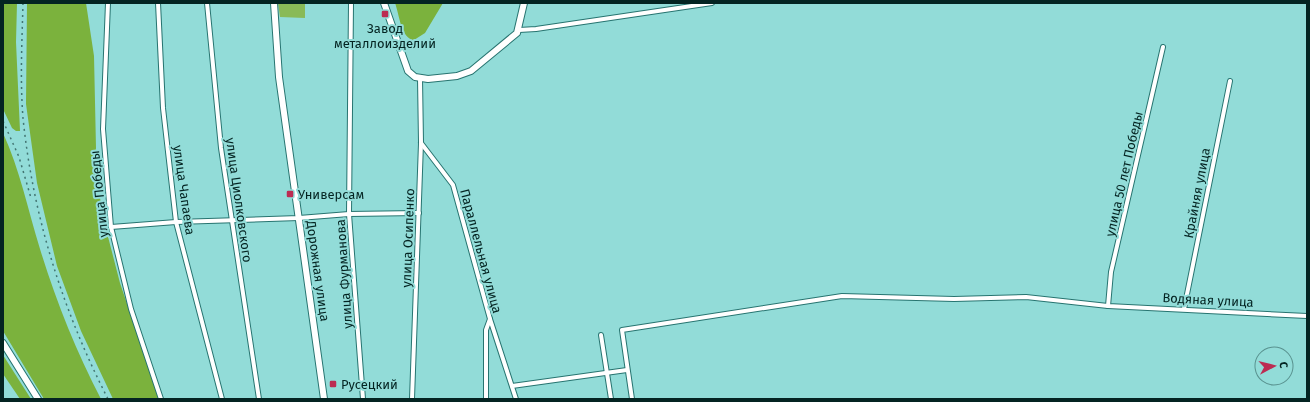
<svg xmlns="http://www.w3.org/2000/svg" width="1310" height="402" font-family="'Fira Sans',sans-serif">
	<style>
		.green { fill: #89ba57 }
		.forest { fill: #7bb23d }
		.lines { fill: none; stroke-linecap: round; stroke-linejoin: round }
		.street-casing { stroke: #277470; stroke-width: 6 }
		.secondary-casing { stroke: #277470; stroke-width: 8 }
		.street { stroke: #fff; stroke-width: 4 }
		.secondary { stroke: #fff; stroke-width: 6 }
		.rail { stroke: #437572; stroke-width: 1.5; stroke-dasharray: 2 4; stroke-linecap: butt }
		.poi-dot { fill: #bc2c52; stroke: #92dcd8; stroke-width: 1.5 }
		.labels { text-anchor: middle; dominant-baseline: central; stroke-width: 4; stroke-linejoin: round; paint-order: stroke }
		.poi-label { font-size: 13px; fill: #042422; stroke: #92dcd8; text-anchor: start }
		.street-label { font-size: 13px; fill: #042422; stroke: #92dcd8 }
	</style>
	<rect width="100%" height="100%" fill="#92dcd8"/>
	<path class="green" d="M278 3H305V18L280 17Z"/>
	<g class="forest">
		<path d="M3 3H17L16 42 20 131H16L12 128 3 109Z"/>
		<path d="M27 3H86L94 56 96 148 94 167 106 229 120 283 159 399H113L81 331 57 266 37 183 26 104Z"/>
		<path d="M395 3H443L425 33 414 40C401 39 399 13 395 3Z"/>
		<path d="M3 133C20 170 28 210 40 249 56 301 76 351 101 399H44L3 331Z"/>
		<path d="M3 355 31 399H20L3 374Z"/>
	</g>
	<g class="lines">
		<defs>
			<g id="street">
				<path d="M108 3 103 129 111 227 131 309 161 399"/>
				<path d="M158 3 163 108 176 222 222 399"/>
				<path d="M207 3 221 148 259 399"/>
				<path d="M351 3 349 214 363 399"/>
				<path d="M519 30 536 29 712 3"/>
				<path d="M421 143 453 185 490 319 516 399"/>
				<path d="M111 227 176 222 299 218 349 214 419 213"/>
				<path d="M1108 306 1111 272 1163 47"/>
				<path d="M1184 309 1230 81"/>
				<path d="M601 335 611 399"/>
				<path d="M512 386 627 370"/>
				<path d="M412 399 421 143 420 78"/>
				<path d="M486 399V330L490 319"/>
				<path d="M632 399 622 330 842 296 954 299 1026 297 1108 306 1307 316"/>
			</g>
			<g id="secondary">
				<path d="M274 3 279 77 324 399"/>
				<path d="M384 3 408 71 415 77 428 79 457 76 471 71 517 33 524 3"/>
				<path d="M3 343 38 399"/>
			</g>
		</defs>
		<use href="#street" class="street-casing"/>
		<use href="#secondary" class="secondary-casing"/>
		<use href="#street" class="street"/>
		<use href="#secondary" class="secondary"/>
		<g class="rail">
			<path d="M23 3C22 41 20 80 23 118 33 217 63 311 108 399"/>
			<path d="M3 121 19 157 31 198"/>
		</g>
	</g>
	<g class="poi-dot">
		<rect x="381" y="10" width="8" height="8" rx="2"/>
		<rect x="286" y="190" width="8" height="8" rx="2"/>
		<rect x="329" y="380" width="8" height="8" rx="2"/>
	</g>
	<g class="labels">
		<g class="poi-label">
			<text x="385" y="28" text-anchor="middle">Завод<tspan x="385" dy="15">металлоизделий</tspan></text>
			<text x="298" y="194">Универсам</text>
			<text x="341" y="384">Русецкий</text>
		</g>
		<g class="street-label">
			<text transform="translate(1124 174) rotate(-77)">улица 50 лет Победы</text>
			<text transform="translate(184 190) rotate(82)">улица Чапаева</text>
			<text transform="translate(1197 193) rotate(-79)">Крайняя улица</text>
			<text transform="translate(99 194) rotate(-96)">улица Победы</text>
			<text transform="translate(239 200) rotate(82)">улица Циолковского</text>
			<text transform="translate(408 238) rotate(-88)">улица Осипенко</text>
			<text transform="translate(481 251) rotate(75)">Параллельная улица</text>
			<text transform="translate(318 271) rotate(82)">Дорожная улица</text>
			<text transform="translate(344 274) rotate(-94)">улица Фурманова</text>
			<text transform="translate(1208 300) rotate(3)">Водяная улица</text>
		</g>
	</g>
	<rect width="1310" height="402" fill="none" stroke="#042422" stroke-width="8"/>
	<g transform="translate(1274 366) rotate(83)"><circle r="19" fill="#92dcd8" stroke="#59928f"/>
	<path d="M0-3L7 15L0 10L-7 15Z" fill="#bc2c52"/>
	<text y="-6" font-size="11" font-weight="bold" text-anchor="middle" fill="#042422">С</text>
	</g>
</svg>
